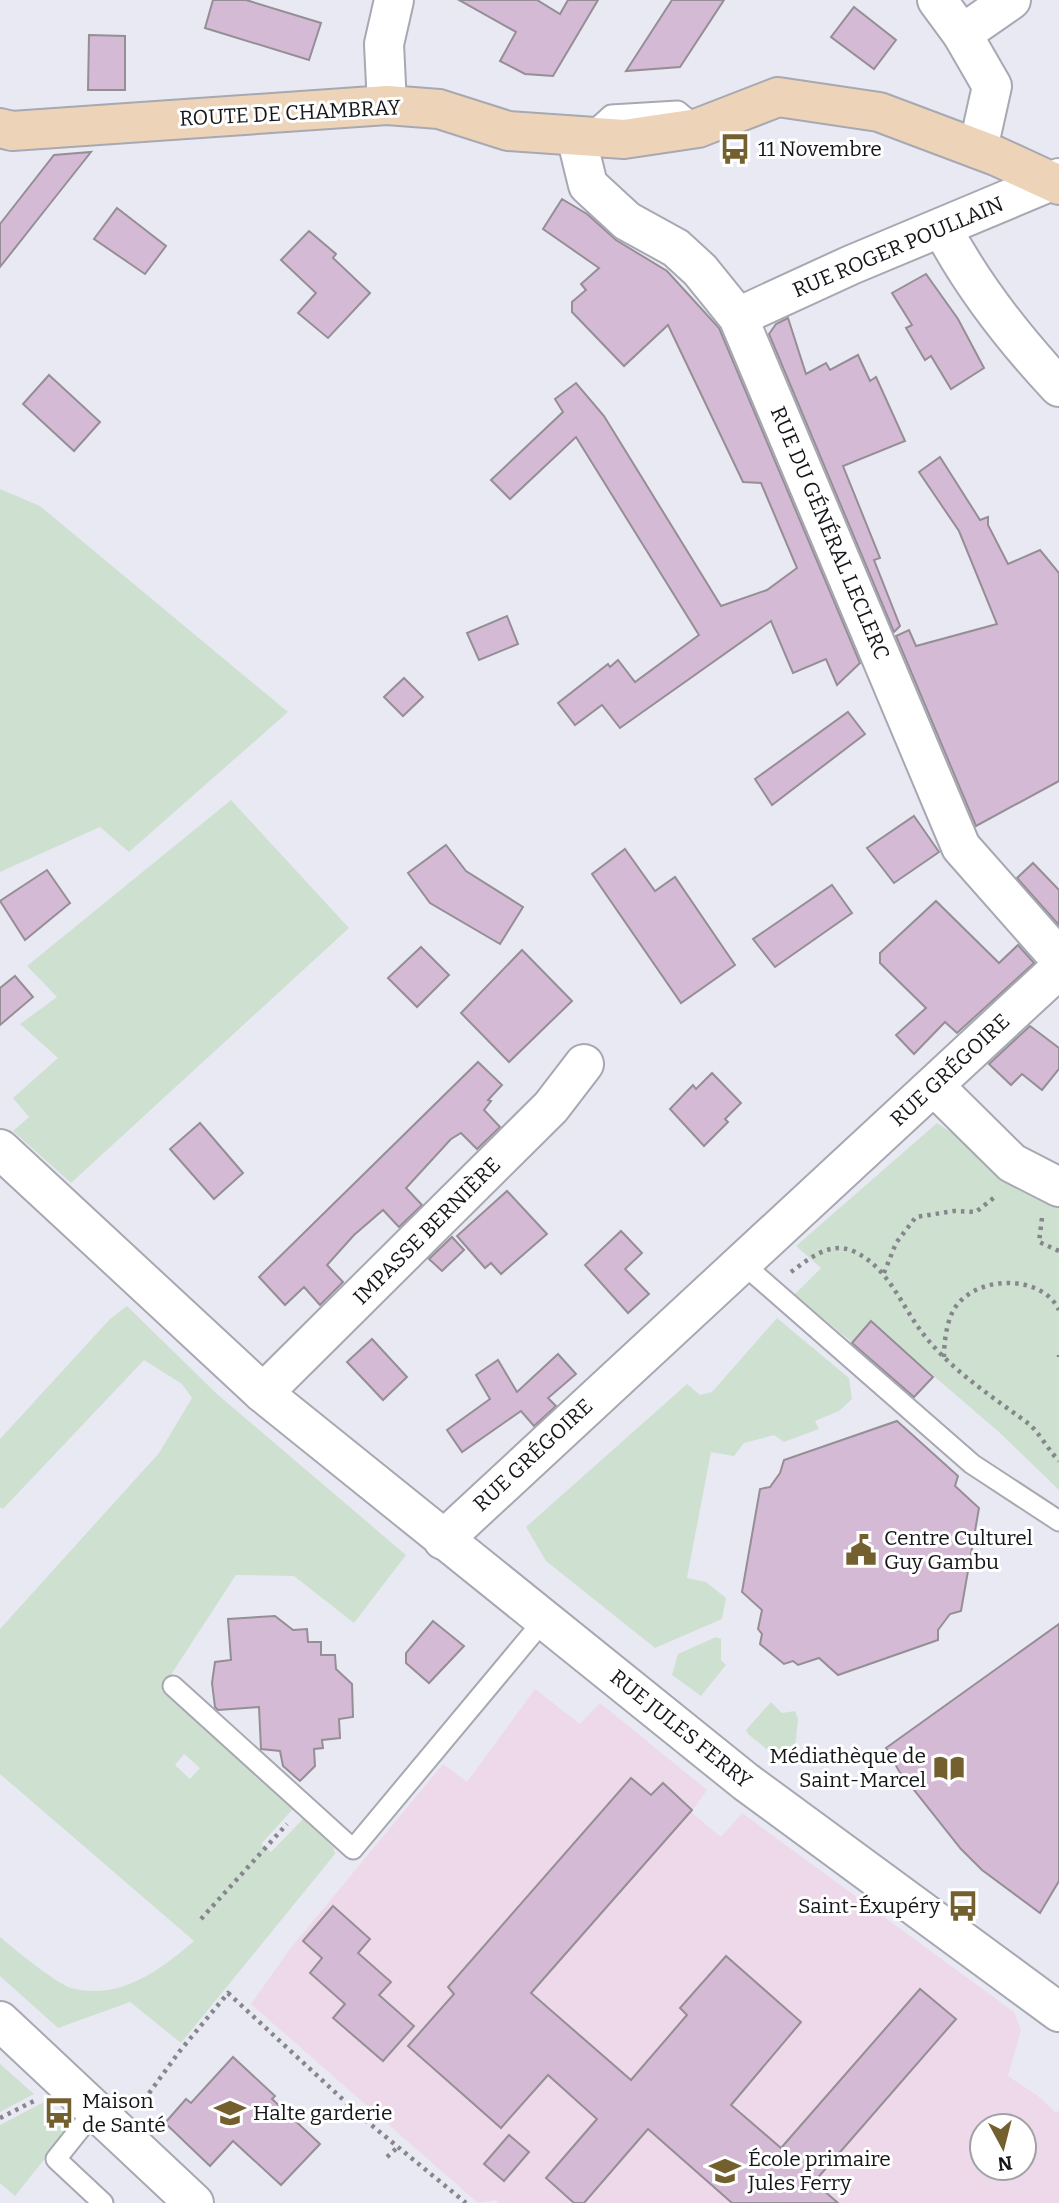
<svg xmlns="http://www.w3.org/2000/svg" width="1059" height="2203" font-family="Bitter,serif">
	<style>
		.education { fill: #edd9e9; fill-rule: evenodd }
		.green { fill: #cee1d0; fill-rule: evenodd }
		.building { fill: #d5bad5; stroke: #958e95; stroke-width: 2 }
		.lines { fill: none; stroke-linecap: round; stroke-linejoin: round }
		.lane-casing { stroke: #a7a8b1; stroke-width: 23 }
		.street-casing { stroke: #a7a8b1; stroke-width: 42 }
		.secondary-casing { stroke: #a7a8b1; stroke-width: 42 }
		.path { stroke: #86868d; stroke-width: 4.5; stroke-dasharray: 3.5 5; stroke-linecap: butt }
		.lane { stroke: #fff; stroke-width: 19 }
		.street { stroke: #fff; stroke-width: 38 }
		.secondary { stroke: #edd4b8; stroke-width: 38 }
		.labels { text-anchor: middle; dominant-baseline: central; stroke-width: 6; stroke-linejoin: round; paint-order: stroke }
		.street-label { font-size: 21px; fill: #151619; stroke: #fff }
		.poi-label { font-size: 21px; fill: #151619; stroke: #fff; text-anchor: start }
	</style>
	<rect width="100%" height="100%" fill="#e9e9f3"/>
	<path class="education" d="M535 1689 580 1724 600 1703 707 1790 691 1812 721 1837 742 1813 1014 2012 1021 2030 1008 2076 1038 2096 1056 2113 1059 2110V2203H499L496 2200 478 2203 251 2004 290 1949 443 1764 467 1782ZM982 2126H1024V2168H982Z"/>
	<g class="green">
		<path d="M0 489 40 506 288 712 129 852 100 827 0 872Z"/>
		<path d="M231 800 349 928 71 1183 13 1131 29 1117 13 1098 58 1058 20 1024 57 997 27 966Z"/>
		<path d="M937 1123 1059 1204V1490L1000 1433 871 1322 853 1343 794 1295 821 1268 796 1246Z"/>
		<path d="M127 1306 217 1394 406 1555 354 1623 294 1576 236 1575 161 1690 293 1809 261 1844 271 1852 304 1818 333 1847 335 1854 181 2043 130 2002 58 2028 0 1976V1937C13 1948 57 1984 71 1988 120 2001 160 1970 194 1941L0 1774V1629L159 1453 192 1398 182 1384 144 1360 3 1509 0 1507V1439L110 1319ZM184 1754 200 1768 190 1779 175 1765Z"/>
		<path d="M777 1318 849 1378 852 1399 839 1411 815 1421 819 1429 784 1442 774 1435 744 1443 734 1456 711 1452 687 1578 706 1582 726 1598 722 1619 655 1648 546 1561 526 1527 687 1384 700 1395 712 1392Z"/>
		<path d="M716 1637 721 1639V1660L726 1665 701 1696 672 1675 678 1654Z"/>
		<path d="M771 1702 782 1713 795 1711 798 1719 795 1750 770 1752 748 1734 746 1730Z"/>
		<path d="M0 2064 34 2094 0 2112Z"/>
		<path d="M44 2102 70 2127 15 2196 0 2183V2125Z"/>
	</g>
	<g class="building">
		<path d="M213 0H246L321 23 309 60 205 28Z"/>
		<path d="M459 0H537L560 14 568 0H598L553 76 525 74 500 61 516 32Z"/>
		<path d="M672 0H724L680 67 626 71Z"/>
		<path d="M854 7 896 40 874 69 831 37Z"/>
		<path d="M89 35 125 36V90H88Z"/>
		<path d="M91 152 49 205 0 267V224L54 155Z"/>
		<path d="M562 199 587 214 616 240 667 271 719 328 860 663 837 685 826 659 793 673 771 621 620 728 602 705 575 725 558 703 608 664 610 667 618 660 635 682 699 635 576 437 510 499 491 480 563 412 555 399 576 383 604 416 721 606 767 590 797 568 761 483 743 482 668 325 624 366 572 312V302L586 290 581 284 599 268 543 229Z"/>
		<path d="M117 208 166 246 145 274 94 239Z"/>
		<path d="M309 231 336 254 333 258 370 293 328 338 298 313 316 293 281 260Z"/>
		<path d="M926 274 958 319 984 368 951 389 931 356 925 360 906 328 912 325 892 293Z"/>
		<path d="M788 318 806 374 826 363 830 370 858 355 870 381 876 377 905 441 843 466 880 558 874 560 900 626 894 632 769 334 776 324Z"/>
		<path d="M49 375 100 422 74 451 23 404Z"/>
		<path d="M940 457 980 520 988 517V525L1008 564 1040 550 1059 573V781L976 826 896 636 909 630 916 646 997 624 959 531 919 472Z"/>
		<path d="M507 616 518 644 479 660 467 633Z"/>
		<path d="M404 678 423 697 403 716 384 697Z"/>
		<path d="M848 712 865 734 772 805 755 779Z"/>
		<path d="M914 816 939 852 894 883 867 848Z"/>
		<path d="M446 845 466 871 523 907 500 944 430 903 408 873Z"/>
		<path d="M625 849 655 891 675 877 735 965 681 1003 592 874Z"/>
		<path d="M1033 863 1059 890V925L1017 878Z"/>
		<path d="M47 870 70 903 25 940 0 901Z"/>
		<path d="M832 885 852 913 775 967 753 939Z"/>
		<path d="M936 901 999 963 1018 945 1034 963 957 1033 945 1022 914 1054 896 1035 926 1008 880 963V953Z"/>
		<path d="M421 947 449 975 417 1007 388 978Z"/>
		<path d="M522 950 572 1001 509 1062 461 1013Z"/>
		<path d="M15 976 33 997 0 1025V988Z"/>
		<path d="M1030 1026 1059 1048V1069L1042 1090 1022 1074 1011 1085 989 1064Z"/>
		<path d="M478 1062 502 1085 488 1100 491 1101 484 1110 500 1127 477 1149 461 1133 451 1139 406 1188 422 1205 399 1227 383 1210 354 1235 327 1265 343 1282 320 1305 304 1287 285 1305 259 1277Z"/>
		<path d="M712 1073 741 1103 725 1119 728 1122 704 1146 670 1109 693 1085 696 1089Z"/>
		<path d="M200 1123 243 1173 214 1199 170 1149Z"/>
		<path d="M507 1191 547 1234 501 1274 491 1263 485 1268 457 1236Z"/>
		<path d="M621 1231 642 1253 625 1269 649 1294 628 1313 585 1265Z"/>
		<path d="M452 1237 464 1250 442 1271 429 1259Z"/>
		<path d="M871 1321 933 1377 914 1397 852 1343Z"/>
		<path d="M372 1339 407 1377 383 1400 347 1362Z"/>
		<path d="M558 1354 576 1374 548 1398 556 1406 534 1426 521 1411 462 1452 447 1430 490 1399 476 1375 498 1360 517 1392Z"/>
		<path d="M897 1421 958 1476 955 1486 979 1508 961 1611 950 1614 938 1630V1640L838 1675 819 1658 798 1665 793 1661 784 1664 760 1644 762 1634 758 1629 762 1610 742 1592 760 1489 770 1487 780 1473 784 1460Z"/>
		<path d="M275 1616 293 1630 307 1629 308 1642H321V1655H335L336 1669 352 1684 353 1717 339 1719 340 1738 322 1740 323 1748 314 1749 315 1766 300 1781 283 1766 280 1751 261 1749 259 1707 218 1710 215 1707 212 1683 215 1662 231 1660 228 1619Z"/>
		<path d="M433 1621 464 1646 429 1683 406 1663V1653Z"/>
		<path d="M1059 1624V1881L1040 1913 982 1870 961 1849 899 1771 886 1748Z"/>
		<path d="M631 1778 651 1795 663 1783 692 1810 531 1993 631 2080 687 2015 680 2008 726 1956 801 2022 731 2105 781 2148 920 1989 956 2019 814 2182 838 2203H732L648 2129 584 2203H574L546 2178 597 2119 548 2075 501 2128 408 2046 454 1994 448 1987Z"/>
		<path d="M333 1906 370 1939 358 1953 391 1982 379 1995 414 2026 383 2061 333 2018 345 2004 310 1973 322 1958 303 1941Z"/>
		<path d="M233 2057 275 2096 272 2099 320 2144 281 2185 233 2141 210 2166 165 2123 186 2099 191 2103Z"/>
		<path d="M509 2135 529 2152 504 2181 484 2164Z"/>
	</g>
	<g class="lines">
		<defs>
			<g id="lane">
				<path d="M588 136 611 115 678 111 697 127"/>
				<path d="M742 1263 972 1464 1059 1521"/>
				<path d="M173 1686 353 1849 544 1620"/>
				<path d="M96 2109 56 2159 103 2203"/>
			</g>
			<g id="street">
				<path d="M937 0 962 34 992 86 978 149"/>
				<path d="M962 34 1011 0"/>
				<path d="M387 105 384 44 394 0"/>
				<path d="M576 136 588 185 627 221 676 248 700 270 738 317 961 847 1059 958"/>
				<path d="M942 228C972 285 1015 340 1059 387"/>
				<path d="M738 317 851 265 1059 178"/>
				<path d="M934 1086 1012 1163 1059 1187"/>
				<path d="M0 1149 263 1393 746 1782 1059 2012"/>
				<path d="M263 1393 551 1107 584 1064"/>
				<path d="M443 1540 1059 969"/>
				<path d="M0 2021 194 2203"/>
			</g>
			<path id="secondary" d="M0 128 12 131 387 105 439 109 508 131 624 139 698 128 778 97 879 112 996 156 1059 185"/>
		</defs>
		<use href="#lane" class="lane-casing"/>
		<use href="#street" class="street-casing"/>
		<use href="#secondary" class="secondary-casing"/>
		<g class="path">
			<path d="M1042 1218 1039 1242 1059 1251"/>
			<path d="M791 1272C809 1259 829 1241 853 1251 889 1267 901 1306 924 1335 953 1372 993 1397 1029 1424 1038 1431 1049 1451 1059 1461"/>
			<path d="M884 1273 896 1243 916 1217 954 1211 976 1212 996 1196"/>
			<path d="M944 1357C944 1344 946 1326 952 1313 970 1275 1041 1272 1059 1310"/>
			<path d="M1059 1357V1355"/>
			<path d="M201 1919 287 1824"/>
			<path d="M139 2107 179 2052 228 1993 364 2119 466 2203"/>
			<path d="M0 2118 34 2101"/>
			<path d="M387 2157 398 2147"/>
		</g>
		<use href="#lane" class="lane"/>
		<use href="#street" class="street"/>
		<use href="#secondary" class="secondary"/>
	</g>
	<defs>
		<symbol id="bus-bare" viewBox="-9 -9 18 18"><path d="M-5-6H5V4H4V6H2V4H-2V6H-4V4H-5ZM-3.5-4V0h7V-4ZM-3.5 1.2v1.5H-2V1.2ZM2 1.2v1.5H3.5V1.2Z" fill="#74602f" stroke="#fff" stroke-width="2.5" paint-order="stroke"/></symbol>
		<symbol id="civic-bare" viewBox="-9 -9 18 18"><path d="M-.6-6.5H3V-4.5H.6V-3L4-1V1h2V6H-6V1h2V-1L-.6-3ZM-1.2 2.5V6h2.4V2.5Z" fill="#74602f" stroke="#fff" stroke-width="2.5" paint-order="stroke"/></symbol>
		<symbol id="library-bare" viewBox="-9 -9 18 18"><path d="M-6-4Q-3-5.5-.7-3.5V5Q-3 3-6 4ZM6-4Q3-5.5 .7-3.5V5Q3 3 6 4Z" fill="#74602f" stroke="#fff" stroke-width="2.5" paint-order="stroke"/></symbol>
		<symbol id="school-bare" viewBox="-9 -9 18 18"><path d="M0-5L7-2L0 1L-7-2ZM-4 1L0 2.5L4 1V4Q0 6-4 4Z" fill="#74602f" stroke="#fff" stroke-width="2.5" paint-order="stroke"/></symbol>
	</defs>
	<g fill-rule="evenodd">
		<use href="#bus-bare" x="713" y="127" width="44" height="44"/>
		<use href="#civic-bare" x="839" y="1528" width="44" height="44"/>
		<use href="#library-bare" x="927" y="1746" width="44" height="44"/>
		<use href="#bus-bare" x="941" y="1884" width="44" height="44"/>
		<use href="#bus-bare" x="37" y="2091" width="44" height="44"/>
		<use href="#school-bare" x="208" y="2091" width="44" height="44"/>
		<use href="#school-bare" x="703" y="2149" width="44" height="44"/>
	</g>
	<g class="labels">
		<g class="street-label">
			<text transform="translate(290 113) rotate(-3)">ROUTE DE CHAMBRAY</text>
			<text transform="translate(898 247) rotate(-23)">RUE ROGER POULLAIN</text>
			<text transform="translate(830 533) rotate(67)">RUE DU GÉNÉRAL LECLERC</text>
			<text transform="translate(950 1070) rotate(-43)">RUE GRÉGOIRE</text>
			<text transform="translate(427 1231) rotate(-45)">IMPASSE BERNIÈRE</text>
			<text transform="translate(533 1455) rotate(-43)">RUE GRÉGOIRE</text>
			<text transform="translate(681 1729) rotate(39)">RUE JULES FERRY</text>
		</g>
		<g class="poi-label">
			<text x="758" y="149">11 Novembre</text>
			<text x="884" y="1538">Centre Culturel<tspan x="884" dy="24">Guy Gambu</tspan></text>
			<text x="926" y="1756" text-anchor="end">Médiathèque de<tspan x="926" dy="24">Saint-Marcel</tspan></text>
			<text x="940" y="1906" text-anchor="end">Saint-Éxupéry</text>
			<text x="82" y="2101">Maison<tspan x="82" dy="24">de Santé</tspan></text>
			<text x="253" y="2113">Halte garderie</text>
			<text x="748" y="2159">École primaire<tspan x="748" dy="24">Jules Ferry</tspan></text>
		</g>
	</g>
	<g transform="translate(1003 2147) rotate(173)"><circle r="33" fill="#ffffff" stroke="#a1a2a3" stroke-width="2"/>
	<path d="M0-5L12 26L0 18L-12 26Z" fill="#74602f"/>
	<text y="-10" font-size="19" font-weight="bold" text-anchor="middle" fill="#151619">N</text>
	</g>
</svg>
